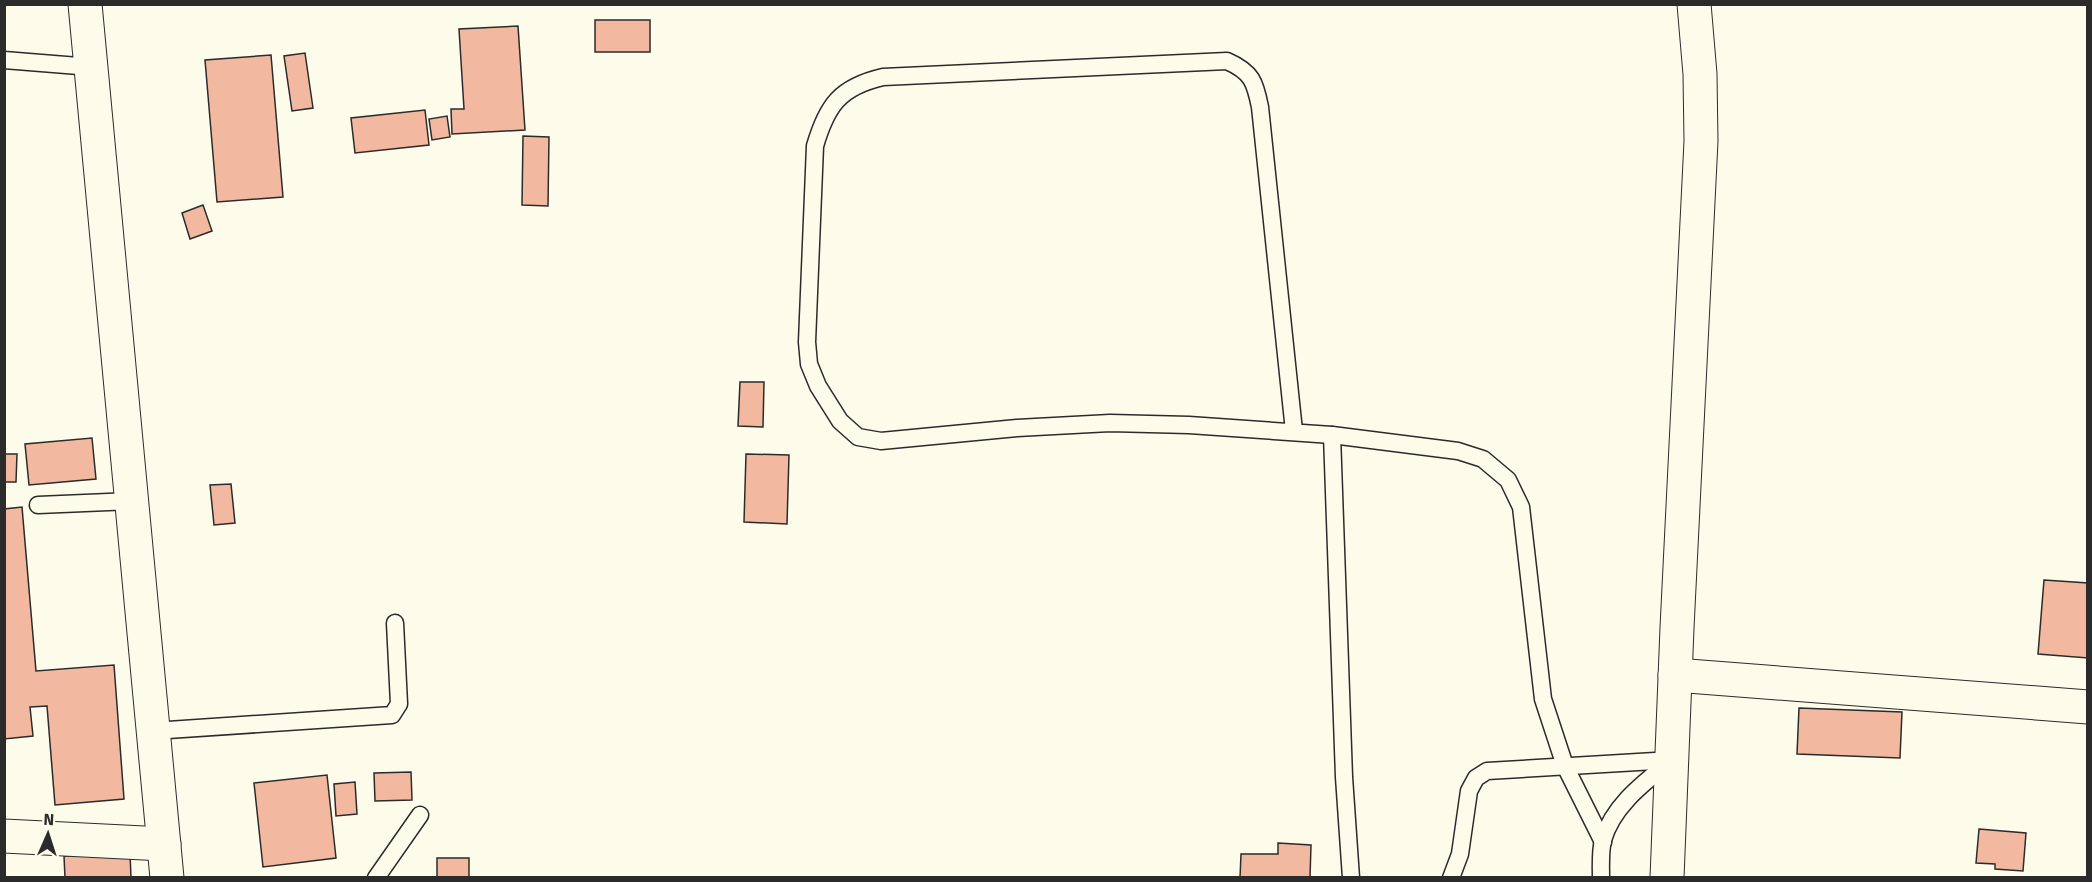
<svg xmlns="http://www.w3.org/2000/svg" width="2092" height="882" font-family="'Fira Sans',sans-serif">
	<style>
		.building { fill: #f2b8a0; stroke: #2b2b2b; stroke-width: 1.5 }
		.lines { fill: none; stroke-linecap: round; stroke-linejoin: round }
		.lane-casing { stroke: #2b2b2b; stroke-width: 19 }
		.street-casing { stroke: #2b2b2b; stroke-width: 35 }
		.secondary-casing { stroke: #2b2b2b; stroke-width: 35 }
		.lane { stroke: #fdfbea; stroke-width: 16 }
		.street { stroke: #fdfbea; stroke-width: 33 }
		.secondary { stroke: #fdfbea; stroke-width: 33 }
	</style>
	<rect width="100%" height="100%" fill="#fdfbea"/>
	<g class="building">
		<rect x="595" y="20" width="55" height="32"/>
		<path d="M518 26 525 130 452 134 451 109H464L459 29Z"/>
		<path d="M305 53 313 108 292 111 284 56Z"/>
		<path d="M271 55 283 197 217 202 205 60Z"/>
		<path d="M425 110 429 145 355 153 351 118Z"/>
		<path d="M447 116 450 137 432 140 429 119Z"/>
		<path d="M523 136 549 137 548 206 522 205Z"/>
		<path d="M203 205 212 231 190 239 182 213Z"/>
		<path d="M740 382H764L763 427 738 426Z"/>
		<path d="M92 438 96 479 29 485 25 444Z"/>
		<path d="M4 454H17L16 482H4Z"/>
		<path d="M746 454 789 455 787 524 744 522Z"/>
		<path d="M231 484 235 523 214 525 210 485Z"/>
		<path d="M22 507 36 671 114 665 124 799 55 805 47 706 30 707 33 736 4 739V509Z"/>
		<path d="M2044 580 2088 583V658L2038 654Z"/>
		<path d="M1799 708 1902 712 1900 758 1797 754Z"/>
		<path d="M411 772 412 800 375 801 374 773Z"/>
		<path d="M327 775 336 858 263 867 254 783Z"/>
		<path d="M355 782 357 814 336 816 334 784Z"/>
		<path d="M1979 829 2026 833 2023 871 1995 869V864L1976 863Z"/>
		<path d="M1278 843 1311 845 1310 878H1240L1241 854H1278Z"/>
		<path d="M130 853 131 878H65L64 856Z"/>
		<rect x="437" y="858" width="32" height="20"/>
	</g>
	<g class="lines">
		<defs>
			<g id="lane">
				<path d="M4 60 91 67"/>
				<path d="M1294 431 1260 107C1255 82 1252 72 1227 61L883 77C840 87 827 105 815 146L807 342 809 364 818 386 840 421 858 437 881 441 1017 428 1110 423 1189 425 1332 435 1458 451 1483 459 1508 480 1521 507 1543 699 1565 766 1603 842"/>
				<path d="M1332 435 1344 777 1351 878"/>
				<path d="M38 505 132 501"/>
				<path d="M153 731 392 715 399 704 395 623"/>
				<path d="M376 878 420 815"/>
				<path d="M1451 878 1460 854 1469 791 1476 778 1487 771 1672 760"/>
				<path d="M1601 878C1601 866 1600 852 1603 840 1613 805 1645 782 1672 760"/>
			</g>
			<g id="street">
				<path d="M1675 675 2088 707"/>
				<path d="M4 836 164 844"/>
				<path d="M1667 878 1677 628 1701 141 1700 74 1694 4"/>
			</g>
			<path id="secondary" d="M85 4 167 878"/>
		</defs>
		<use href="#lane" class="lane-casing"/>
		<use href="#street" class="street-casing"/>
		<use href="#secondary" class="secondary-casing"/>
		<use href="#lane" class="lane"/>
		<use href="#street" class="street"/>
		<use href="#secondary" class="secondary"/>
	</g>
	<rect width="2092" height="882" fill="none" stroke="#2b2b2b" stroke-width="12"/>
	<g transform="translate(48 834) rotate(3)" stroke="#fdfbea" stroke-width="4.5" paint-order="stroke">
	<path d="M0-4.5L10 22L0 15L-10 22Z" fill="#2b2b2b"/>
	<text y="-9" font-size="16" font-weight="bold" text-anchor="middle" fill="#2b2b2b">N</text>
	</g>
</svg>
